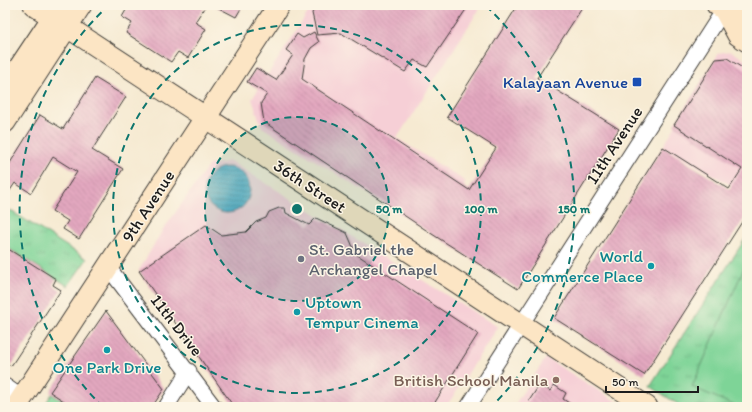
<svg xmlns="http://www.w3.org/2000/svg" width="752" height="412" font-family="Itim,sans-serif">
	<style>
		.built { fill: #f6cfd6 }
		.park { fill: url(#park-tufts); stroke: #4d785a }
		.pitch { fill: #7ed497; stroke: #4d785a }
		.water { fill: url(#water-rules); stroke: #326271 }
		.building { fill: url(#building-back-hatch) }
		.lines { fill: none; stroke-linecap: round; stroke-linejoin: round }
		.street-casing { stroke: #3d3b37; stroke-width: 17 }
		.secondary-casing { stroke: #3d3b37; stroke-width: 23 }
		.street { stroke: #fff; stroke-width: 15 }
		.secondary { stroke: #fce5c4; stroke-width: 21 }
		.ring { fill: none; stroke: #0f766e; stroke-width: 2; stroke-dasharray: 7 5 }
		.transit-dot { fill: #1a4fb4; stroke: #fcf5e5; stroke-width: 1.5 }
		.worship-dot { fill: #6b7280; stroke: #fcf5e5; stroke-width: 1.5 }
		.culture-dot { fill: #0f9aa8; stroke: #fcf5e5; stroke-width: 1.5 }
		.education-dot { fill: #8d6e63; stroke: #fcf5e5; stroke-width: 1.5 }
		.labels { text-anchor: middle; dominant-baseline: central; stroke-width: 3; stroke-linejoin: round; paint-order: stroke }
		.transit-label { font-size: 17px; fill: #164399; stroke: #fcf5e5; text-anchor: end }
		.street-label { font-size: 17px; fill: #1c1c1c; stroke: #fcf5e5 }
		.worship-label { font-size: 17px; fill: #5b616d; stroke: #fcf5e5; text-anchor: start }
		.culture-label { font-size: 17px; fill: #0d838f; stroke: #fcf5e5; text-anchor: end }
		.education-label { font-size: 17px; fill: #785e54; stroke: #fcf5e5; text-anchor: end }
		.centre { fill: #0f766e; stroke: #fcf5e5; stroke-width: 2 }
		.ring-label { font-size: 12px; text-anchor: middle; font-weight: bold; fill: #0f766e; stroke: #fcf5e5; stroke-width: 3; stroke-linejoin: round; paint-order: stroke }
	</style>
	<defs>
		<pattern id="park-tufts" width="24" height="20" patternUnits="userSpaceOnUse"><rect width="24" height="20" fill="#7ed497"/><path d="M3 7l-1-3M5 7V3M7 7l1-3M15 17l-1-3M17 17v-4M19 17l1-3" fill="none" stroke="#6cb582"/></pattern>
		<pattern id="water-rules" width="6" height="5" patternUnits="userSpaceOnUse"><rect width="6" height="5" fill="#47a8c6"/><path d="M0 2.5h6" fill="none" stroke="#3a88a0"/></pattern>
		<pattern id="building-back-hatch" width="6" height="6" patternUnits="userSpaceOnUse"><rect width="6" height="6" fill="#e3a7bf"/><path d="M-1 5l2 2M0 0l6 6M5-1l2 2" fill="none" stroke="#c28fa4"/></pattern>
	</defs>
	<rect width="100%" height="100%" fill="#fcf5e5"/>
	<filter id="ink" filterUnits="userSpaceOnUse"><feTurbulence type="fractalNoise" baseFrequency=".025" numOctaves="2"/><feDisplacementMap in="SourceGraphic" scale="8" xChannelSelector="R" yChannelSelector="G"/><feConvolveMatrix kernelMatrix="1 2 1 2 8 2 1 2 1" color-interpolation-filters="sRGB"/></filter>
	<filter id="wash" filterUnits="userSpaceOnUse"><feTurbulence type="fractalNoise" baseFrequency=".012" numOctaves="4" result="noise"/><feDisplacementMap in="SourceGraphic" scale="16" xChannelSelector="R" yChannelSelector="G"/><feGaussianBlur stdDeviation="0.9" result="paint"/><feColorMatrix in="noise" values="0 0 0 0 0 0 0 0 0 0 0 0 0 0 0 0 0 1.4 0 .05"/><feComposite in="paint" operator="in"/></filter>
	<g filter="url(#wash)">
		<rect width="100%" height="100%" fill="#f6ead2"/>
		<g class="built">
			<path d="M313 5H482L397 138 466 182 433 235 262 127 252 99Z"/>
			<path d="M731 51 747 61V194L663 147 719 53Z"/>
			<path d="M230 161 498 327 446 407H235L139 270 161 233 209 165Z"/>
			<path d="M546 358 617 402 620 407H513Z"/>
		</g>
		<g class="park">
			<path d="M5 207 87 259 68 286 5 246Z"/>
			<path d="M747 236V407H682L650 386Z"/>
			<path d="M52 394 71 407H43Z"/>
		</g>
		<path class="pitch" d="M747 261V407H738L692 387Z"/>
		<circle class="water" cx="227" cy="190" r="23"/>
		<g id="blocks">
			<g class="building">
				<path d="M129 5H206L195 22 206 29 188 58 178 52 171 62 126 33 132 23 122 17Z"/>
				<path d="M213 5H243L236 17Z"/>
				<path d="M317 5H469L427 67 414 60 405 72 341 33 317 35 312 13Z"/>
				<path d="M518 5H584L537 78 619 129 518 289 432 234 264 122 261 103 267 94 247 82 256 68 276 80 293 55 286 50 297 34 303 38 314 32 319 42 311 48 305 59 302 79 469 190 496 148 447 117Z"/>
				<path d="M727 58 747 71V214L644 375 554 318 663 147 729 189 742 169 674 125 716 59Z"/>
				<path d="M95 78 126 97 92 150 123 169 79 239 63 229 68 221 52 211 77 172 53 157 31 193 15 183 5 198V171L40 115 63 129Z"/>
				<path d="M279 208H285L286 213 309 225 316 218 347 233 356 254 478 334 432 407H234L139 271 206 225 221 235 246 232 256 222 266 218 269 212Z"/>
				<path d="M5 247 56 279 53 285 61 290 11 366 5 362Z"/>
				<path d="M106 311 164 389 152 407H73L50 392Z"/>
				<path d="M540 384 550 391 554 385 566 393 563 399 575 407H525Z"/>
			</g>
		</g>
	</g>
	<g filter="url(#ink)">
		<use href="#blocks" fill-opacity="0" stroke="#3d3b37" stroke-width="1"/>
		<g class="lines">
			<defs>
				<g id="street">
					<path d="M108 267 214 407"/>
					<path d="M5 386 22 398"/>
					<path d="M166 407 189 371"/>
					<path d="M468 407 727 5"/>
				</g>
				<g id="secondary">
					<path d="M34 5 647 407"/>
					<path d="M717 5 724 9 747 14"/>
					<path d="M724 9 738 35 747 41"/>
					<path d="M5 89 61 5"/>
					<path d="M5 122 81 5"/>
					<path d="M16 407 279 5"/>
				</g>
			</defs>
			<use href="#street" class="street-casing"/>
			<use href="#secondary" class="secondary-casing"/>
			<use href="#street" class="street"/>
			<use href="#secondary" class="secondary"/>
		</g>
	</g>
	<circle cx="297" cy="209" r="92" fill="#0f766e" fill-opacity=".12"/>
	<g class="ring">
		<circle cx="297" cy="209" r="92"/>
		<circle cx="297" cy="209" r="184"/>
		<path d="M103 407A277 277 0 0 1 108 6M486 6A277 277 0 0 1 491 407"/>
	</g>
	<rect class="transit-dot" x="632" y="77" width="10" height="10" rx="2"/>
	<circle class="worship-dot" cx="301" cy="259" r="4"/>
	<g class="culture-dot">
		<circle cx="651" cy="266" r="4"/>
		<circle cx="297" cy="312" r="4"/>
		<circle cx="107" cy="350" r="4"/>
	</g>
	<circle class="education-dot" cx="556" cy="380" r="4"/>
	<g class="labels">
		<g class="transit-label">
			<text x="628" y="82">Kalayaan Avenue</text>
		</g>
		<g class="street-label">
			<text transform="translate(614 145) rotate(-57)">11th Avenue</text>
			<text transform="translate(310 186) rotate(33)">36th Street</text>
			<text transform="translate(148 206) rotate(-57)">9th Avenue</text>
			<text transform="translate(177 325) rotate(52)">11th Drive</text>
		</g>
		<g class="worship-label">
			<text x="309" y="249">St. Gabriel the<tspan x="309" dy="20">Archangel Chapel</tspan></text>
		</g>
		<g class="culture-label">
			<text x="643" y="256">World<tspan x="643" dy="20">Commerce Place</tspan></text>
			<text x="305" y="302" text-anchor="start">Uptown<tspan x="305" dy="20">Tempur Cinema</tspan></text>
			<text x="107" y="367" text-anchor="middle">One Park Drive</text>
		</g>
		<g class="education-label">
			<text x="548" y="380">British School Manila</text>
		</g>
	</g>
	<circle cx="297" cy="209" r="6" class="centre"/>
	<g class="ring-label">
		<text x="389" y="213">50 m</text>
		<text x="481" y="213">100 m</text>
		<text x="574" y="213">150 m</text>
	</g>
	<rect width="752" height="412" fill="none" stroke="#fcf5e5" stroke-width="20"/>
	<path d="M606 386v6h92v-6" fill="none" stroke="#1c1c1c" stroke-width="2"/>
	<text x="612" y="386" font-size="12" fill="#1c1c1c" stroke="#fcf5e5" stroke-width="3" paint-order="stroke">50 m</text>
</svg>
